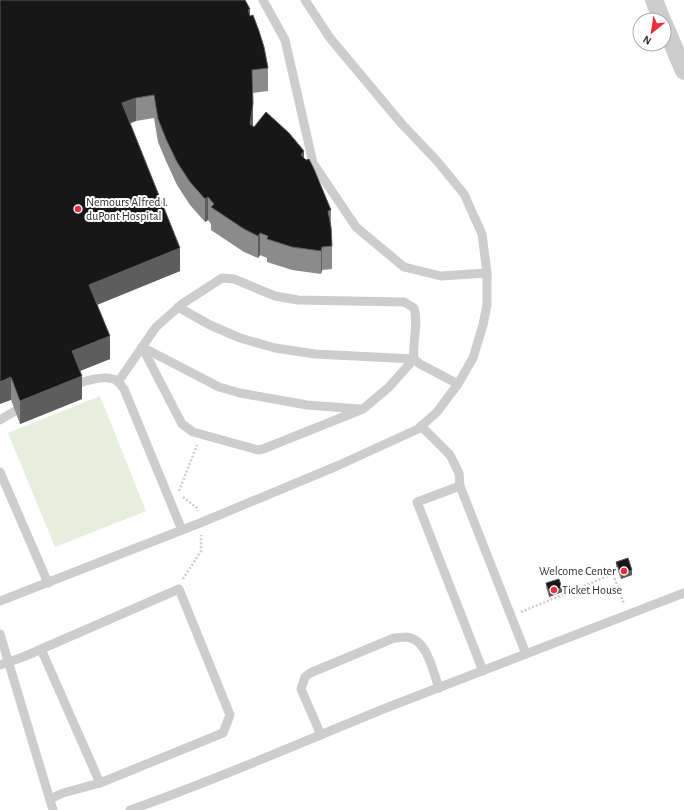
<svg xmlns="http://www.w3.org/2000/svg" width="684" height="810" font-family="'Alegreya Sans',sans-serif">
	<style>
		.green { fill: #e7eede }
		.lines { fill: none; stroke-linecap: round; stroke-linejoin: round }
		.path { stroke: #cdcdcd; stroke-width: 2.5; stroke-dasharray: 2 2; stroke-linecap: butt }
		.service { stroke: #cdcdcd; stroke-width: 9 }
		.minor { stroke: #cdcdcd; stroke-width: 18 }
		.wall { fill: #8b8b8b }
		.shaded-wall { fill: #5d5d5d }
		.building { fill: #171717; stroke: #5d5d5d }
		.poi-dot { fill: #ec2e41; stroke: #fff; stroke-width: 1.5 }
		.labels { text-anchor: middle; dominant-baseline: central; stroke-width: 4; stroke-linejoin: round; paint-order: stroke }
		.poi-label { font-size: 12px; fill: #303030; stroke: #fff; text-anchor: start }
	</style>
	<rect width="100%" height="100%" fill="#fff"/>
	<path class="green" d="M100 396 146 511 55 547 8 433Z"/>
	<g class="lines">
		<g class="path">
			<path d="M179 491 197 445"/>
			<path d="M183 497 197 508 198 511"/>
			<path d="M183 579 201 551V535"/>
			<path d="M521 612 613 574 624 604"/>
		</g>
		<g class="service">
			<path d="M263 0 285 40 313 163 356 227 404 267 441 276 487 273"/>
			<path d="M178 307 210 325 240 338 275 348 315 354 414 359"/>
			<path d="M142 347 182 424 193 432 258 450 263 449 363 409 389 387 414 359"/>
			<path d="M142 347 219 387 240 393 307 405 360 409"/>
			<path d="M118 382 156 327 182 304 222 278 234 279 275 296 298 300 404 302 414 308C419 324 412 342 414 359L420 364 458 384"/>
			<path d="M77 384C88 380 107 374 118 381 120 383 122 387 124 389L182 530"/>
			<path d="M0 420 15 411"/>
			<path d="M421 426 450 455 459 473 460 486 526 654"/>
			<path d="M0 472 48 583"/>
			<path d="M460 486 417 502 483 671"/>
			<path d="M0 601 200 523 337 466 418 429 437 412 458 384 473 358 483 325 487 305V273L482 234 464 194 437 161 401 123 330 38 305 0"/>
			<path d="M0 634 53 810"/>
			<path d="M41 649 100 783"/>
			<path d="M0 665 23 657 179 589 230 715 223 733 100 783 63 793 50 799"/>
			<path d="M321 735 301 689 305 677 310 673 394 638C398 638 402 637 406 637 427 638 433 672 439 688"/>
			<path d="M130 810C219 779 304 741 391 706 488 668 586 631 684 593"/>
		</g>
		<g class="minor">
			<path d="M654 0 662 20"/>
			<path d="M664 24 684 71"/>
		</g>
	</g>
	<g class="wall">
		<path d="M0 0 250 16 268 68V91L253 93V126L304 158 331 210V226L332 246V269L322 270 321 274 292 270 267 262V258L260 255 258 258 244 252 211 230V224L208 220 205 222 190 205 177 185 166 161 158 142 154 118 136 121 130 123 180 271 97 305 110 359 80 371 82 399 20 424 11 400Z"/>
		<path d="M616 562 632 575 621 579 616 566Z"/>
		<path d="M546 583 562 592 549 597 546 587Z"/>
	</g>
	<g class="shaded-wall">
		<path d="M250 9V31L248 10Z"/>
		<path d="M136 98V121L122 126V103Z"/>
		<path d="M253 104V126L250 124Z"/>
		<path d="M304 151V174L301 155Z"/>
		<path d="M208 197V220L205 222V199Z"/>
		<path d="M260 233V255L258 258V236Z"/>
		<path d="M322 247V270L321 274V251Z"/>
		<path d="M180 248V271L89 308V285Z"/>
		<path d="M110 336V359L72 374V351Z"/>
		<path d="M82 376V399L20 424V401Z"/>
		<path d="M11 377V400L0 404V382Z"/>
		<path d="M632 570V575L621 579V575Z"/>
		<path d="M562 588V592L549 597V592Z"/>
	</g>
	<g class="building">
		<path d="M0 0H245L250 9 248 10 250 16 253 15 259 31 264 47 268 68 252 70 253 104 250 124 254 127 266 112 289 133 304 151 301 155 306 160 309 159 314 169 331 210 328 211 331 227 332 246 322 247 321 251 292 247 267 239 268 236 260 233 258 236 244 229 211 207 214 204 208 197 205 199 190 182 177 162 166 139 158 119 154 95 136 98 122 103 180 248 89 285 110 336 72 351 82 376 20 401 11 377 0 382Z"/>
		<path d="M628 558 632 570 621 575 616 562Z"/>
		<path d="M559 579 562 588 549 592 546 583Z"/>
	</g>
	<g class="poi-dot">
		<circle cx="78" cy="209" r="4"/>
		<circle cx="624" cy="571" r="4"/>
		<circle cx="554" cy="590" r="4"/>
	</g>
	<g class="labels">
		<g class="poi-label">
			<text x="86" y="202">Nemours Alfred I.<tspan x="86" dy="14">duPont Hospital</tspan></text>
			<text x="616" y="571" text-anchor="end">Welcome Center</text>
			<text x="562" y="590">Ticket House</text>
		</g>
	</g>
	<g transform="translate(652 32) rotate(210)"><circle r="19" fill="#ffffff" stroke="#acacac"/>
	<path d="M0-3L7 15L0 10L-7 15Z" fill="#ec2e41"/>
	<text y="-6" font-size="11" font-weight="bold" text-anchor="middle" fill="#303030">N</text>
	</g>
</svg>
